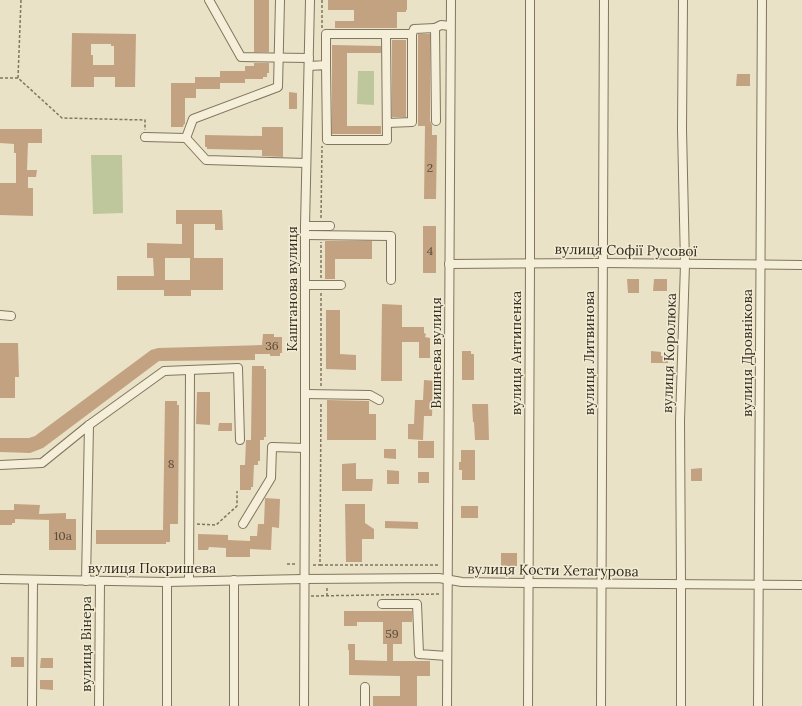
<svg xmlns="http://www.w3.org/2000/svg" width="802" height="706" font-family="Lora,serif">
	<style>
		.green { fill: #bec69c }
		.building { fill: #c3a281; fill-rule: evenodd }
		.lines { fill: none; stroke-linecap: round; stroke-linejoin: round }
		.minor-casing { stroke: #83755e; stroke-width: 10 }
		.path { stroke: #83755e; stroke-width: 1.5; stroke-dasharray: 3 2; stroke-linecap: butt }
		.minor { stroke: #f5efd9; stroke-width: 8 }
		.labels { text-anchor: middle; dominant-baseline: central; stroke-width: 3; stroke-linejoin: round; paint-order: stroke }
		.number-label { font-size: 12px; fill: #584a38 }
		.street-label { font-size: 14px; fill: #352c20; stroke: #f2ecd5 }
	</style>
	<rect width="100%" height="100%" fill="#e9e2c7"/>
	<g class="green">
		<path d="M358 71H374V105L357 104Z"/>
		<path d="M91 155H122L123 213 93 214Z"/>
	</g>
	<g class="building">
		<rect x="254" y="0" width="15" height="52"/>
		<path d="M328 0H407V10H406V12H397V28H335V21H354V10H328Z"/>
		<path d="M72 33 136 34 135 87H115V77H94V87H71ZM91 44H111V46H114V65H93V55H91Z"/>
		<path d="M418 34H430V121L432 125V135H437L436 199H424L425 126H418Z"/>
		<rect x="392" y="40" width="14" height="77"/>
		<path d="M332 45 381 46V53H347V126H381V134H332Z"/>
		<path d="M254 63H269V73H267V77H263V79H245V83H220V89H196V98H185V124H184L183 127H171V83H195V77H220V71H245V66H254Z"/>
		<path d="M737 74H750V86H736Z"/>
		<path d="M289 92 297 93V109H289Z"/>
		<path d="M262 127H283V157L262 156V150L207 149V147H205V135L262 136Z"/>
		<path d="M0 129H42V143H28L27 170H37L36 177H28V188H33V216L0 215V183H16V153H14V144L0 143Z"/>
		<path d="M176 210H222L223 230H215V224H194V258H223V290H191V296H164V290H117V276H154L153 258H147V243L182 244V224H176ZM165 258H190V280H165Z"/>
		<rect x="423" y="226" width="13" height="47"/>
		<path d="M325 241H372V259H335V279H325Z"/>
		<path d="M627 279H639V293H628Z"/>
		<path d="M654 279H667V291H653Z"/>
		<path d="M382 304 402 305V327H424V333L426 334 425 337 430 338V358H419V342H402V381H381Z"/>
		<path d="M326 310H340V354L356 355V370L326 369Z"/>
		<path d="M263 334H274V337H282V353H280V356H270V354H255V360L159 361 43 448 30 453 0 452V438H29L35 436 151 350 158 348 262 345Z"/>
		<path d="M0 343H18L19 377H15V398H0Z"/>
		<path d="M462 351H471V354H474V380H462Z"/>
		<path d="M651 351 661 352V356H668V363H651Z"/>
		<path d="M252 366H264V369H266V437H264V440H260V461H258V465H254L253 487H251V490H240V465H245L246 440H251Z"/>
		<path d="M424 380 436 381V391L433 390 432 416H424L423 440 408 439V424H414L415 400H423Z"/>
		<path d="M197 392H210V425L196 424Z"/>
		<path d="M327 400 369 401V414H376V440H327Z"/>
		<path d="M165 401H177V405H179L178 524H170V542H166V544H96V530H163Z"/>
		<path d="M472 404H488L489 440H475L474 422H473Z"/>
		<path d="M219 423H232V431H218Z"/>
		<rect x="418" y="441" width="16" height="17"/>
		<path d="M384 449H396V459L384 458Z"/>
		<path d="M461 450H475V480H462V470H459V462H461Z"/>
		<path d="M356 463V479H373L372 491H342V464Z"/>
		<path d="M702 468V481H691V469Z"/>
		<path d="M387 470 399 471V484H387Z"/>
		<rect x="418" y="472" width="11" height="11"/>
		<path d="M265 498 280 499 279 528 272 527 271 550 250 549V557H226V548L209 547 208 550H198V534L228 535V540L250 541V536H257L258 524H264Z"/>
		<path d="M14 504 40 505 39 514 66 513V519H76V550H49V520L15 519V523H12V525H0V510H14Z"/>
		<path d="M345 504H365V523L374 529V539H362V562H346Z"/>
		<rect x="461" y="506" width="17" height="12"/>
		<path d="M385 521 418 522V529L385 528Z"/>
		<rect x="501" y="553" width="16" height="13"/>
		<path d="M344 611H412V622H402V644H393V661H430V676H417V706H373V696H400V676L349 675V650H348V644H355V660L387 661V644H383V622H357V626H344Z"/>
		<rect x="11" y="657" width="13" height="10"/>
		<path d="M41 658H53V668H40Z"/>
		<path d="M40 680H53V690L40 689Z"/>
	</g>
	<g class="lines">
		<defs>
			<g id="minor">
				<path d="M209 0 241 57 309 58"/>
				<path d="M435 28 441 25 450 26"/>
				<path d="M386 34H412V122L387 123"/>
				<path d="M412 34 414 29 435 28 436 121"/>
				<path d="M309 66 326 65 327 140H387L386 34H326V65"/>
				<path d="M145 137 186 138 206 160 306 163"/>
				<path d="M186 138 193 119 278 87 280 0"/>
				<path d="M305 226H330"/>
				<path d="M305 235 391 236V280"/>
				<path d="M449 264 602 263 802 265"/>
				<path d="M305 285H341"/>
				<path d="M0 315 11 316"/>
				<path d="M305 394 370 395 379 400"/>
				<path d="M0 465 42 463 89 425 164 371 238 368 240 440"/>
				<path d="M243 524 271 478 272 447 305 448"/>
				<path d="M0 579 167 582 304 579 439 578 462 582 528 583 802 585"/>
				<path d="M86 581 89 425"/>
				<path d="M189 581 190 370"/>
				<path d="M382 604H417L419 654 447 656"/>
				<path d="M365 687V706"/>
				<path d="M32 706 33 580"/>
				<path d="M99 706 100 581"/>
				<path d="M167 706V582"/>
				<path d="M234 706V580"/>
				<path d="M304 706 305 448V226L310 0"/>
				<path d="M447 706 451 0"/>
				<path d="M528 706 530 263V0"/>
				<path d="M601 706 604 0"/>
				<path d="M681 706V584L680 421 685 264 682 129 683 0"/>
				<path d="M758 706 762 0"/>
			</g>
		</defs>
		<use href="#minor" class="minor-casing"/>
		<g class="path">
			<path d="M21 0 18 78 62 118 145 120V130"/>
			<path d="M322 28V0"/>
			<path d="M0 78H18"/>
			<path d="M321 218 322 146"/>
			<path d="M321 278V242"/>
			<path d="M321 386V292"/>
			<path d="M197 524 216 525 237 506V491"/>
			<path d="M287 564H297"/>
			<path d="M313 565H320L321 402"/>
			<path d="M320 565H440"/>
			<path d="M311 596 440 594"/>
			<path d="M327 596V586"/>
		</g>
		<use href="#minor" class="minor"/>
	</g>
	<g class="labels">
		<g class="number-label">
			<text x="430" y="167">2</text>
			<text x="430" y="250">4</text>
			<text x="272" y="345">36</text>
			<text x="171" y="463">8</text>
			<text x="63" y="535">10а</text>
			<text x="392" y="633">59</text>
		</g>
		<g class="street-label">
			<text transform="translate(626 250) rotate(1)">вулиця Софії Русової</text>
			<text transform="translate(292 289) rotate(-90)">Каштанова вулиця</text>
			<text transform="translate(436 353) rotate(-90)">Вишнева вулиця</text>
			<text transform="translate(516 353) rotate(-90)">вулиця Антипенка</text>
			<text transform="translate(589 353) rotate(-90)">вулиця Литвинова</text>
			<text transform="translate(669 353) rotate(-88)">вулиця Королюка</text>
			<text transform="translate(747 353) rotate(-90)">вулиця Дровнікова</text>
			<text x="152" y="568">вулиця Покришева</text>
			<text transform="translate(553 570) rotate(1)">вулиця Кости Хетагурова</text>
			<text transform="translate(86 644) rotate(-90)">вулиця Вінера</text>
		</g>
	</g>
</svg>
